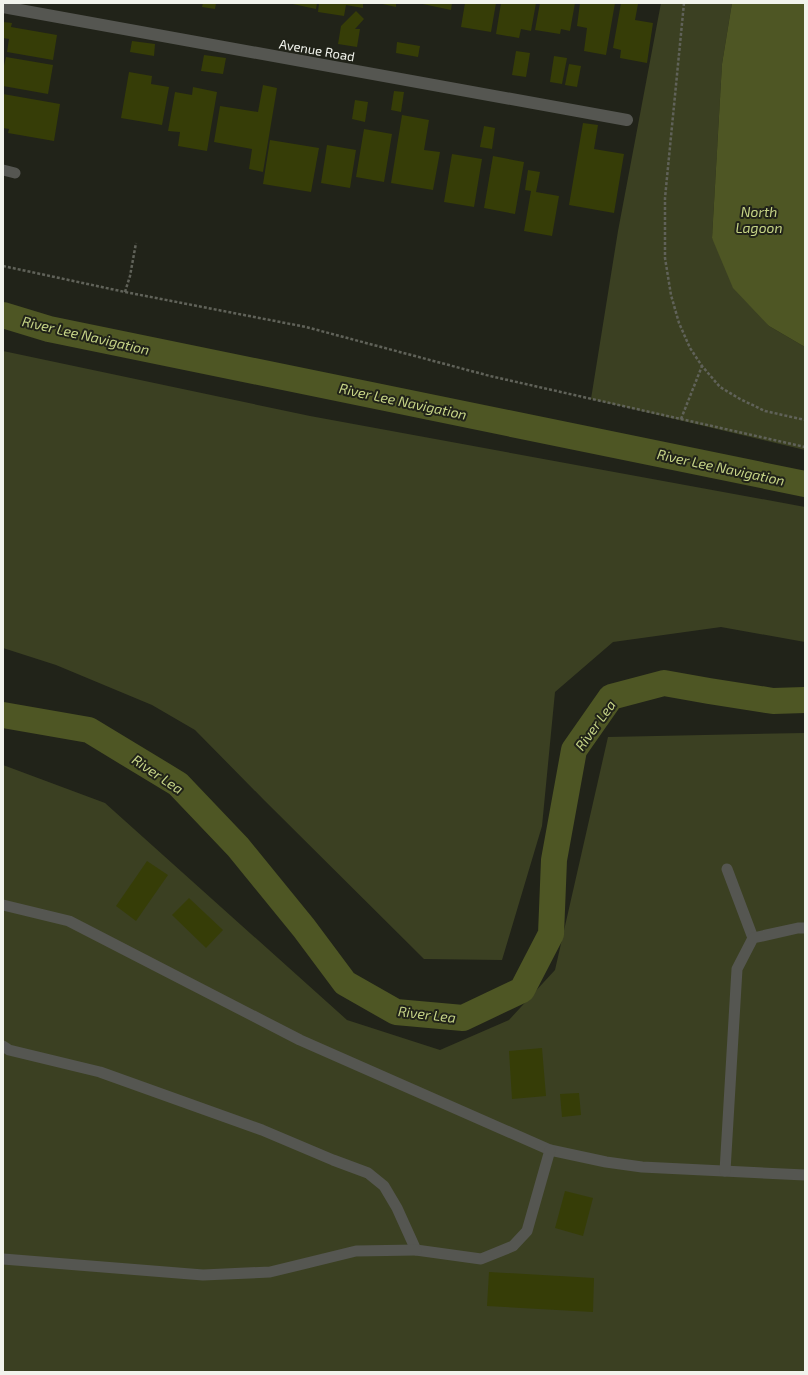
<svg xmlns="http://www.w3.org/2000/svg" width="808" height="1375" font-family="'Exo 2',sans-serif">
	<style>
		.green { fill: #3b4022 }
		.water { fill: #4e5624 }
		.lines { fill: none; stroke-linecap: round; stroke-linejoin: round }
		.canal { stroke: #4e5624; stroke-width: 26 }
		.building { fill: #363d07 }
		.path { stroke: #606259; stroke-width: 2.5; stroke-dasharray: 3 2; stroke-linecap: butt }
		.service { stroke: #555651; stroke-width: 11 }
		.minor { stroke: #555651; stroke-width: 12 }
		.labels { text-anchor: middle; dominant-baseline: central; stroke-width: 4; stroke-linejoin: round; paint-order: stroke }
		.street-label { font-size: 13px; fill: #f1f3ec; stroke: #212319 }
		.water-label { font-size: 14px; font-style: italic; fill: #c6d486; stroke: #212319 }
	</style>
	<rect width="100%" height="100%" fill="#212319"/>
	<g class="green">
		<path d="M661 3H732L722 64 712 238 769 326 805 347V450L591 399 618 231Z"/>
		<path d="M3 351 310 416 805 507V642L721 627 613 642 555 692 542 826 502 960 424 959 264 800 195 730 152 705 56 665 3 648Z"/>
		<path d="M805 733V1372H3V765L105 803 347 1020 440 1050 509 1020 555 970 608 737Z"/>
	</g>
	<path class="water" d="M732 3H805V347L769 326 733 288 712 238 722 64Z"/>
	<g class="lines">
		<g class="canal">
			<path d="M3 315 49 329 805 484"/>
			<path d="M3 715 89 730 178 784 238 847 304 928 345 983 396 1012 463 1018 522 990 551 934 554 860 574 750 611 697 664 683 709 691 773 701 805 700"/>
		</g>
	</g>
	<g class="building">
		<path d="M203 3H216L215 9 202 7Z"/>
		<path d="M288 3H317L316 9Z"/>
		<path d="M319 3H363V8L346 5 344 16 318 12Z"/>
		<path d="M378 3H396V7Z"/>
		<path d="M418 3H452L451 10Z"/>
		<path d="M465 3H496L491 32 461 27Z"/>
		<path d="M501 3H536L531 31 521 29 519 38 496 34Z"/>
		<path d="M540 3H575L570 31 561 29 560 34 535 30Z"/>
		<path d="M580 3H615L606 55 584 51 587 28 577 26Z"/>
		<path d="M621 3 638 4 635 20 653 23 647 63 620 58 621 50 613 48Z"/>
		<path d="M356 11 364 19 355 29H360L357 47 338 44 341 26Z"/>
		<path d="M3 22 12 23 11 27 57 35 53 60 7 52 9 39 3 38Z"/>
		<path d="M132 41 155 44 154 56 130 52Z"/>
		<path d="M397 42 420 46 418 57 396 53Z"/>
		<path d="M516 51 530 53 526 77 512 75Z"/>
		<path d="M204 55 226 58 223 74 201 71Z"/>
		<path d="M554 56 567 58 562 84 550 82Z"/>
		<path d="M6 57 53 65 48 94 3 86V70Z"/>
		<path d="M569 64 581 66 577 87 565 85Z"/>
		<path d="M129 72 152 76 151 84 169 87 162 125 121 118Z"/>
		<path d="M263 85 277 88 263 172 249 169 252 149 214 142 220 106 258 112Z"/>
		<path d="M193 87 217 92 207 151 178 146 180 132 168 131 175 92 192 95Z"/>
		<path d="M394 91 404 92 401 112 391 110Z"/>
		<path d="M3 94 60 104 54 141 8 133 9 129 3 128Z"/>
		<path d="M355 100 368 102 365 122 352 119Z"/>
		<path d="M402 115 429 120 424 150 440 152 433 190 391 183Z"/>
		<path d="M583 123 598 125 594 149 624 154 614 213 569 205Z"/>
		<path d="M484 126 495 128 492 149 480 147Z"/>
		<path d="M364 129 392 134 384 182 356 177Z"/>
		<path d="M270 140 319 148 311 192 263 184Z"/>
		<path d="M327 145 356 150 350 188 321 183Z"/>
		<path d="M452 154 482 159 474 207 444 202Z"/>
		<path d="M493 156 524 162 515 214 484 208Z"/>
		<path d="M528 170 540 172 536 192 559 196 552 236 524 231 531 191 525 190Z"/>
		<path d="M147 861 168 875 136 921 116 906Z"/>
		<path d="M189 898 223 930 206 948 172 915Z"/>
		<path d="M542 1048 546 1096 512 1099 509 1051Z"/>
		<path d="M579 1093 581 1115 562 1117 560 1094Z"/>
		<path d="M565 1191 593 1198 583 1236 555 1228Z"/>
		<path d="M489 1272 594 1278 593 1312 487 1306Z"/>
	</g>
	<g class="lines">
		<g class="path">
			<path d="M684 3 665 198V258L671 295 679 323 690 348 702 366 720 387 740 399 765 411 805 420"/>
			<path d="M3 266 125 292 306 327 490 376 805 447"/>
			<path d="M125 292 130 276 136 243"/>
			<path d="M681 419 702 366"/>
		</g>
		<g class="service">
			<path d="M3 170 15 173"/>
			<path d="M727 869 753 938"/>
			<path d="M3 905 69 921 300 1040 550 1150 606 1162 642 1167 805 1175"/>
			<path d="M3 1046 9 1050 100 1072 262 1130 333 1160 368 1173 384 1186 397 1208 416 1250 481 1259 513 1246 527 1231 550 1150"/>
			<path d="M725 1171 737 969 753 938 798 928H805"/>
			<path d="M3 1259 203 1275 270 1272 356 1251 416 1250"/>
		</g>
		<path class="minor" d="M3 7 627 120"/>
	</g>
	<g class="labels">
		<g class="street-label">
			<text transform="translate(317 50) rotate(10)">Avenue Road</text>
		</g>
		<g class="water-label">
			<text x="759" y="211">North<tspan x="759" dy="16">Lagoon</tspan></text>
			<text transform="translate(86 335) rotate(13)">River Lee Navigation</text>
			<text transform="translate(403 401) rotate(12)">River Lee Navigation</text>
			<text transform="translate(721 467) rotate(12)">River Lee Navigation</text>
			<text transform="translate(595 725) rotate(-54)">River Lea</text>
			<text transform="translate(158 774) rotate(34)">River Lea</text>
			<text transform="translate(427 1014) rotate(7)">River Lea</text>
		</g>
	</g>
	<rect width="808" height="1375" fill="none" stroke="#f1f3ec" stroke-width="8"/>
</svg>
